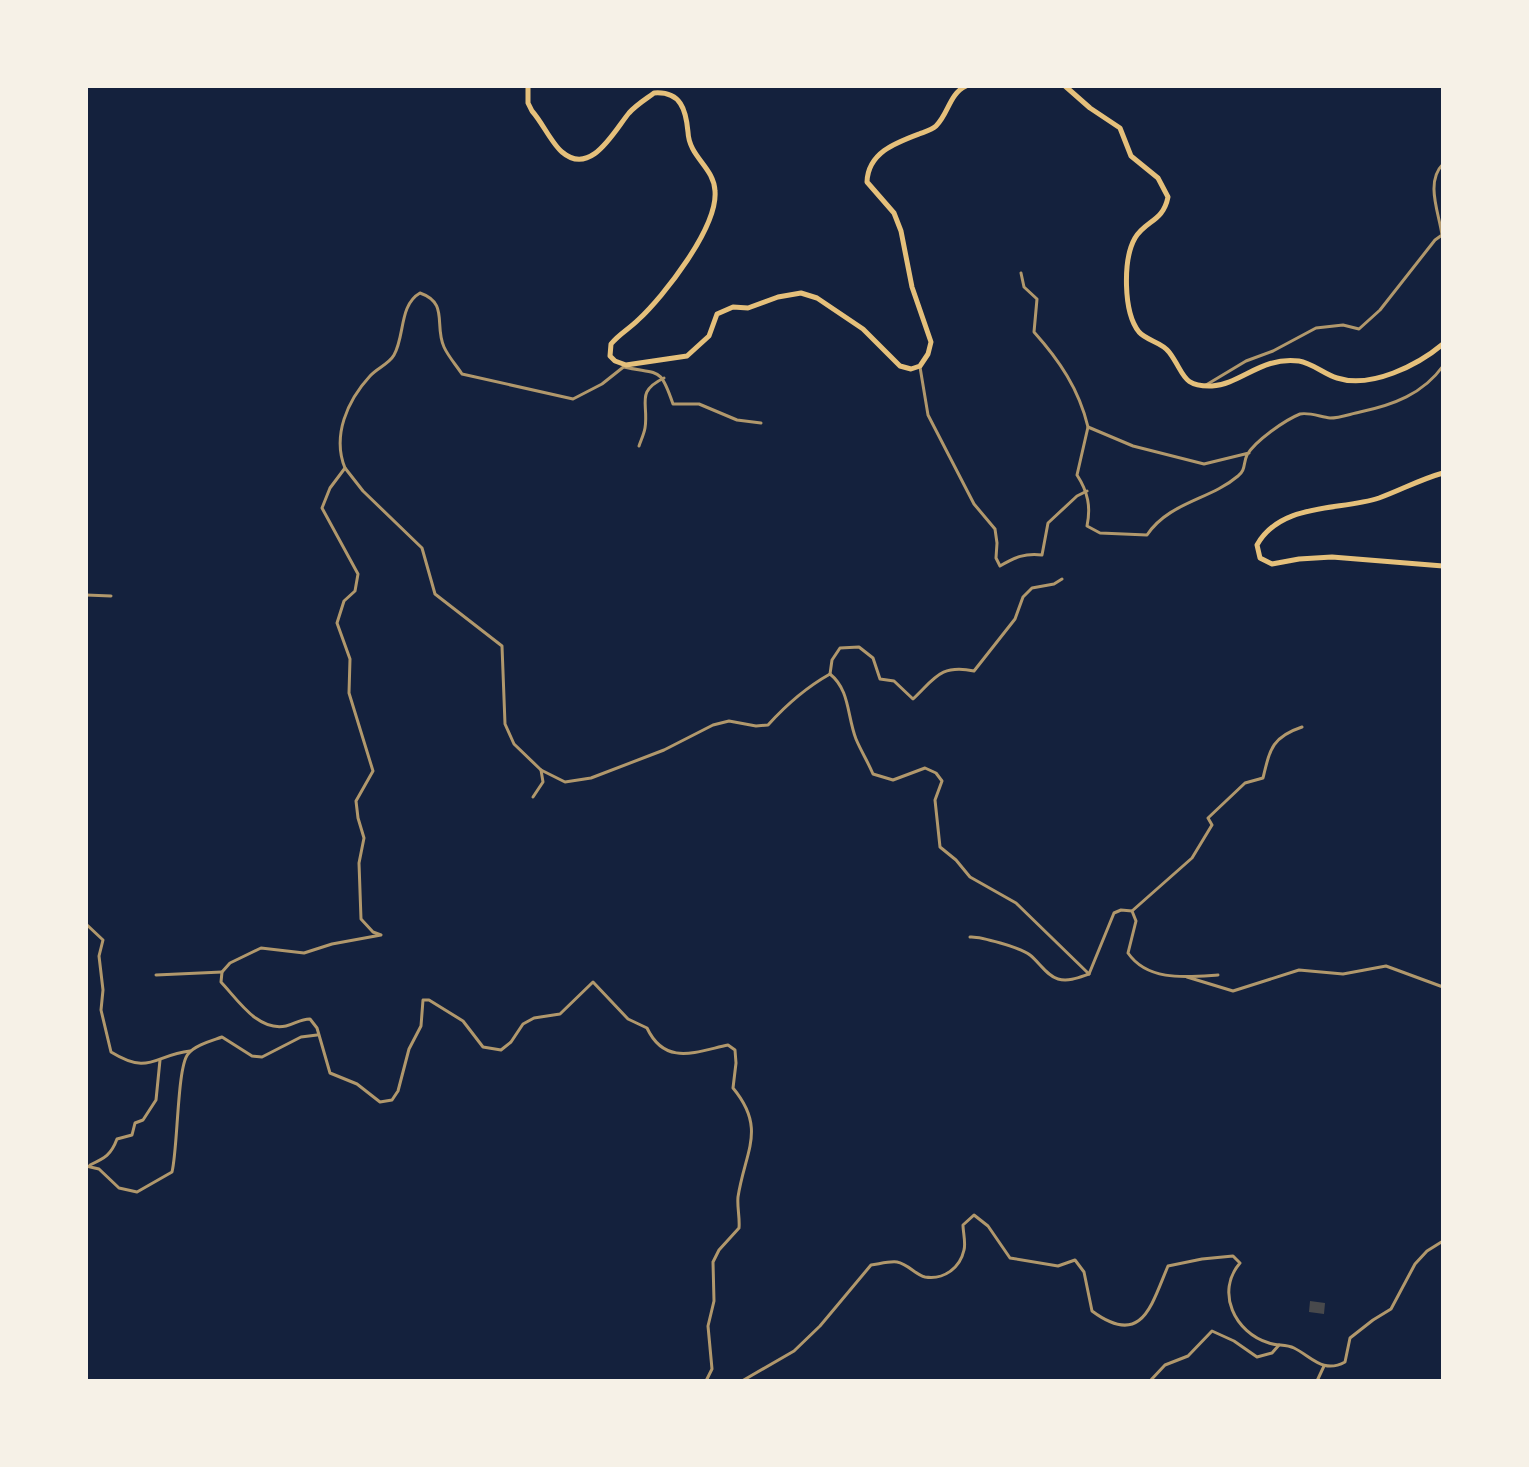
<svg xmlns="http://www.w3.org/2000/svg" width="1529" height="1467" font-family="'PT Serif',serif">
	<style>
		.building { fill: #48494c }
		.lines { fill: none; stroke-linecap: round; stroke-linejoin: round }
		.minor { stroke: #b1986c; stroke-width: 3 }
		.primary { stroke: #e5c07b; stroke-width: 5 }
	</style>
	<rect width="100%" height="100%" fill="#14213d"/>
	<path class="building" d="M1310 1301 1325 1303 1324 1314 1309 1312Z"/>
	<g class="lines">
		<g class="minor">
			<path d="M1021 273 1024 287 1037 299 1034 332C1059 360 1079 389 1088 427"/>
			<path d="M626 365 602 384 573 399 462 374C456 365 448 356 444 347 434 325 449 303 420 293 399 305 405 336 394 355 389 364 377 368 370 376 347 401 332 436 345 468L330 488 322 508 358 574 355 591 344 601 337 623 350 659 349 693 373 771 356 801 358 818 364 838 359 863 361 919 373 932 381 935 332 944 304 953 261 948 230 963 222 972 221 982C238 1000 258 1032 286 1026 295 1024 300 1019 310 1019L317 1028 330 1073 357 1084 380 1102 392 1100 398 1091 409 1049 421 1026 423 1000H429L463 1021 483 1047 501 1050 511 1042 523 1024 534 1018 560 1014 593 982 628 1019 647 1028C665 1066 695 1052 728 1045L735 1050 736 1063 733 1088C767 1129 745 1151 738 1197 737 1207 740 1218 739 1228L719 1250 713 1262 714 1301 708 1326 712 1369 706 1381"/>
			<path d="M624 367C660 375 660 366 673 404H699L737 420 761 423"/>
			<path d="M920 367 928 415 974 504 995 529 997 543 996 558 1000 566C1015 557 1025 553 1042 555L1048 523 1077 496 1087 491"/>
			<path d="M1206 385 1246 361 1273 351 1316 328 1343 325 1359 329 1380 310 1435 240 1442 235C1439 213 1425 182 1443 164"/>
			<path d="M639 446C641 440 644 434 645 428 649 403 635 392 664 378"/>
			<path d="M1249 453 1204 464 1133 446 1088 427 1077 475C1088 492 1091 507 1087 526L1100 533 1147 535C1169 502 1210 500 1238 476 1246 470 1243 463 1247 455 1255 441 1285 420 1300 414 1309 412 1321 417 1330 418 1340 418 1350 414 1360 412 1393 405 1423 394 1443 366"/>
			<path d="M345 468 363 491 422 548 435 594 502 646 505 724 514 744 541 770 565 782 591 778 664 750 713 725 729 721 756 726 768 725C787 704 805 688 830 674 850 690 847 716 856 739 861 751 868 762 873 774L893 780 925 768 936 773 942 781 935 800 940 847 956 860 970 877 1016 903 1089 974 1114 913 1121 910 1132 911 1136 921 1128 953C1148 982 1187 977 1218 975"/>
			<path d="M86 595 111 596"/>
			<path d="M830 674 832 660 840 648 859 647 873 658 880 679 894 681 913 699C935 678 941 664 974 671L1015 619 1023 597 1032 588 1054 584 1062 579"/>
			<path d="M533 797 543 782 541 770"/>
			<path d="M1132 911 1192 858 1212 825 1208 818 1245 783 1263 778C1270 749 1272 737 1302 727"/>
			<path d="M86 924 103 940 99 956 103 990 101 1010 111 1052C150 1076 154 1055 190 1051"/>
			<path d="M970 937C979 936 1022 948 1030 955 1039 962 1047 976 1058 979 1069 982 1080 977 1089 974"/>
			<path d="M156 975 222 972"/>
			<path d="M1187 977 1233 991 1299 970 1343 974 1386 966 1443 987"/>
			<path d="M90 1165C105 1158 111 1155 117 1139L132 1135 135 1123 143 1120 156 1100 160 1060"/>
			<path d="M86 1166 99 1169 119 1188 137 1192 172 1172C178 1148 177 1067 188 1054 195 1045 211 1041 222 1037L252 1056 262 1057 301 1037 317 1035"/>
			<path d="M742 1381 794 1351 820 1326 871 1265C879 1264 889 1261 897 1262 908 1264 916 1275 925 1277 944 1280 960 1268 964 1250 966 1243 963 1232 963 1225L974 1215 988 1226 1010 1258 1058 1266 1075 1260 1084 1272 1092 1311C1142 1348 1151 1306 1168 1266L1202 1259 1233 1256 1240 1263C1215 1292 1235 1333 1269 1343 1277 1346 1286 1344 1294 1348 1312 1357 1323 1374 1345 1362L1350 1338 1373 1320 1391 1309 1415 1264 1427 1251 1443 1241"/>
			<path d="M1150 1381 1165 1365 1188 1356 1212 1331 1234 1341 1257 1357 1272 1353 1279 1345"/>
			<path d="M1317 1381 1324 1366"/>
		</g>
		<g class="primary">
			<path d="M528 86V103L532 111C542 122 552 144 562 152 591 177 614 131 629 113 636 105 646 99 654 93 681 91 686 110 688 132 689 157 714 167 715 191 718 227 664 296 638 320 629 329 619 334 611 344L610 356 615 361 626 365 687 356 709 336 717 314 733 307 748 308 778 297 801 293 817 298 863 329 900 366 911 369 920 366 928 354 931 342 912 287 901 231 894 213 867 182C868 153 895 143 919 134 924 132 932 130 936 126 949 113 949 94 966 86"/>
			<path d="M1065 86 1090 108 1120 128 1131 156 1158 178 1168 197C1163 222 1146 220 1135 238 1123 259 1123 312 1139 332 1147 341 1162 342 1169 352 1185 373 1181 387 1212 386 1241 384 1262 356 1299 361 1312 363 1324 374 1337 378 1371 389 1418 365 1443 344"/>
			<path d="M1443 473C1421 479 1401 490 1379 498 1340 511 1281 502 1257 545L1260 558 1272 564 1299 559 1332 557 1443 566"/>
		</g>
	</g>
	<rect width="1529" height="1467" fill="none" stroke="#f6f1e7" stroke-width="176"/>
</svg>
